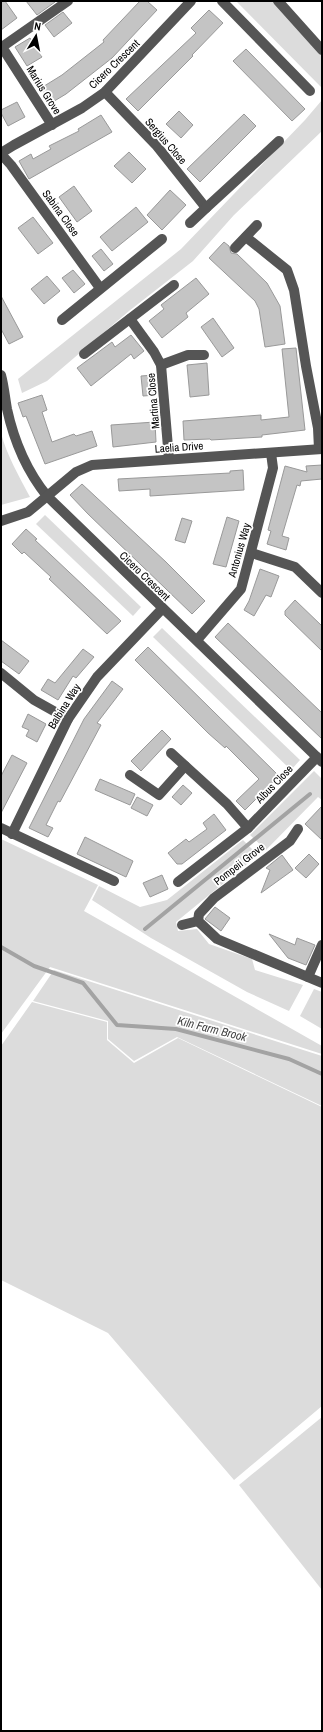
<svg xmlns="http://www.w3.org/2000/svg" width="323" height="1732" font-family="'Archivo Narrow',sans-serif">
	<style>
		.green { fill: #dcdcdc }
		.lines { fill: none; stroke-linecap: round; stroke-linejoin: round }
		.stream { stroke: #a3a3a3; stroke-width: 4 }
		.building { fill: #c4c4c4; stroke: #999 }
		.minor { stroke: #555; stroke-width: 10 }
		.labels { text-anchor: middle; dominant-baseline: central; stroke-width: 3.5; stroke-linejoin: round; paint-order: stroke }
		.street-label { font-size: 11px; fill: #000; stroke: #fff }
		.water-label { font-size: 12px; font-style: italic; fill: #444; stroke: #fff }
	</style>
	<rect width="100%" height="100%" fill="#fff"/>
	<g class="green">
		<path d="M236 1H275L322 47V88Z"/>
		<path d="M322 100V131L234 215 193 261 129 311 47 381 22 393 18 379 181 249 305 120Z"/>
		<path d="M1 433C7 456 19 476 30 497L1 505Z"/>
		<path d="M45 515 141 607 133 616 36 524Z"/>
		<path d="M162 628 300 760 291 770 153 637Z"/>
		<path d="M314 771 322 779V800L318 797 266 850 250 835Z"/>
		<path d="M1 839 98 885 84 911 322 1046V1054L50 967 1 1034Z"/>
		<path d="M243 840 258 855 176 922 178 931 197 929 209 944 252 959 255 970 303 985 289 1011 247 992 151 938 92 900 99 886 140 907 167 900Z"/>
		<path d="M54 970 322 1056V1106L177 1037 134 1061 108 1039V1021L33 1001Z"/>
		<path d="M314 989 322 992V1029L300 1016Z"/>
		<path d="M32 1002 107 1022V1040L134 1063 178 1038 322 1107V1406L234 1480 108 1333 1 1280V1046Z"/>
		<path d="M322 1417V1590L239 1485Z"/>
	</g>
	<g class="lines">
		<g class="stream">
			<path d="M145 929 310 794"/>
			<path d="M1 947 34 966 83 983 117 1025 176 1029 289 1059 322 1074"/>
		</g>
	</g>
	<g class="building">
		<path d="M1 1H5L17 18 1 30Z"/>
		<path d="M26 1H54L55 2 37 15Z"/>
		<path d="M140 1H147L157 10 112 58 66 94 51 103 41 88 62 75 104 42 103 40Z"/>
		<path d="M209 10 223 23 192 55 193 56 138 111 126 99 196 33 191 28Z"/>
		<path d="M63 12 72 23 54 37 45 25Z"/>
		<path d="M30 38 42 57 27 66 15 47Z"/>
		<path d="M246 49 305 109 292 121 233 61Z"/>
		<path d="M17 102 25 117 8 126 1 113V110Z"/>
		<path d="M179 111 193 125 181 138 166 124Z"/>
		<path d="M244 114 256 126 200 182 187 169Z"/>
		<path d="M101 115 112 132 29 179 19 161 31 154 33 159 51 149 49 146 79 131 78 129Z"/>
		<path d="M129 152 146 169 132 183 114 166Z"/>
		<path d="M74 186 92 211 77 222 59 197Z"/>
		<path d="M170 190 186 205 162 230 147 215Z"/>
		<path d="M136 207 148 222 112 251 100 237Z"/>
		<path d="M33 217 53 243 38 254 18 228Z"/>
		<path d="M224 242 229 246 231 253 237 254 267 283 280 306 285 344 265 347 259 309 255 301 209 258Z"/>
		<path d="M101 249 113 264 104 271 92 256Z"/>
		<path d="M73 270 85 284 74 293 62 278Z"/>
		<path d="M47 276 60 291 44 304 31 289Z"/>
		<path d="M196 278 209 294 186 313 188 317 162 338 149 321 164 309 161 305Z"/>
		<path d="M1 296 23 337 9 344 1 329Z"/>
		<path d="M213 318 234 348 222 357 201 327Z"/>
		<path d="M131 335 144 351 134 359 131 354 91 386 77 368 112 342 115 347Z"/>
		<path d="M296 348 305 430 262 435V437L211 440 210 439 184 440 183 421 261 415V420L289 417 282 349Z"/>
		<path d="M207 363 209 395 190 397 187 365Z"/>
		<path d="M154 375 156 395 143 396 141 376Z"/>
		<path d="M42 395 47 410 42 412 52 442 74 434 76 436 92 431 97 446 45 464 26 416 23 417 18 403Z"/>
		<path d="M155 422 156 442 113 447 111 425Z"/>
		<path d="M322 465V479L301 481 300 486 297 485 282 536 289 538 286 550 267 544 271 531 268 530 285 466 307 472 306 466Z"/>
		<path d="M243 470 244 490 150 496V489L119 491 118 479 230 473V471Z"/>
		<path d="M82 484 166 562 205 601 192 614 88 514 70 495Z"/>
		<path d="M227 517 239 521 226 567 213 564Z"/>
		<path d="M182 518 192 521 185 543 175 540Z"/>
		<path d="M26 529 37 539 35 540 121 621 107 634 49 579 51 577 24 552 22 554 12 544Z"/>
		<path d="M260 569 279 576 271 597 266 595 254 616 244 610 249 601Z"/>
		<path d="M295 600 322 626V651L285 615V611Z"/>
		<path d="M228 623 322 713V739L215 637Z"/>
		<path d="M1 640 29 661 19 674 1 661Z"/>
		<path d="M148 647 279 776 245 810 236 801 259 779 226 746 225 748 208 733 135 660Z"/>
		<path d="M83 649 94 657 76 678 73 676 58 700 41 690 48 679 55 683Z"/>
		<path d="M112 681 123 689 97 723 101 725 60 802 58 801 46 825 53 828 48 837 29 828 84 719Z"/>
		<path d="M28 714 46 724 37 742 26 736 29 730 22 727Z"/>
		<path d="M162 730 171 739 141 771 131 761Z"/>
		<path d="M12 755 27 763 1 813V776Z"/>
		<path d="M100 779 135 794 130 805 95 790Z"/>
		<path d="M183 785 192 793 181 805 172 797Z"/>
		<path d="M137 797 153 805 147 816 131 808Z"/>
		<path d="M322 806V840L305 824Z"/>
		<path d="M214 814 226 830 182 864H177L168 853 186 839 189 842 207 829 203 823Z"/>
		<path d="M85 837 133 861 126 877 77 854Z"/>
		<path d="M309 854 319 864 306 878 295 868Z"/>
		<path d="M282 855 293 870 261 893 270 870 266 868Z"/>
		<path d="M162 875 168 889 150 897 143 883Z"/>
		<path d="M215 907 230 918 221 931 205 919Z"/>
		<path d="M269 934 295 945 297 938 315 945 306 965 288 958Z"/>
	</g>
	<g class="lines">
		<g class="minor">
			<path d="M222 1 310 91"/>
			<path d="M278 1 322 50"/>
			<path d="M105 92 156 145 206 208 190 223"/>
			<path d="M52 125 2 47 68 1"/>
			<path d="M1 153 14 145 82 108 105 92 191 1"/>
			<path d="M1 154 11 165 100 288"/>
			<path d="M206 208 279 141"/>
			<path d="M246 237 287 270 294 290 306 366 318 428 319 449"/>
			<path d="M235 248 257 225"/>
			<path d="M130 319 154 352 161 365 169 459"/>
			<path d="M62 320 162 239"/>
			<path d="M84 354 174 285"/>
			<path d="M161 365 188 355H204"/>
			<path d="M1 375C4 386 5 398 7 409 14 441 26 470 47 496L322 762"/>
			<path d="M1 521 28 512 76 472 92 465 322 449"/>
			<path d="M252 553 295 567 322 593"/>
			<path d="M197 640 241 589 273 468 271 453"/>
			<path d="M1 673 34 700 68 719"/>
			<path d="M171 753 227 804 248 828"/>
			<path d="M130 775 159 795 185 766"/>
			<path d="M1 828 114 881"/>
			<path d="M298 829 290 841 214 898 199 914 198 921 217 939 322 983"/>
			<path d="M12 834 68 719 97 677 162 609"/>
			<path d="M178 882 248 828 317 757"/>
			<path d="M182 925 198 921"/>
			<path d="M308 977 322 945"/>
		</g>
	</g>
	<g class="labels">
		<g class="street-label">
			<text transform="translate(114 64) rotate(-44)">Cicero Crescent</text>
			<text transform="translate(44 90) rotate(58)">Marius Grove</text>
			<text transform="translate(166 141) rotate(49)">Sergius Close</text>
			<text transform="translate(61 213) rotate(54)">Sabina Close</text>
			<text transform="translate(153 401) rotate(-95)">Martina Close</text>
			<text transform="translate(179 447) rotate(-4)">Laelia Drive</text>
			<text transform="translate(239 550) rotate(-74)">Antonius Way</text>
			<text transform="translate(145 576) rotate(44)">Cicero Crescent</text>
			<text transform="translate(64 706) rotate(-58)">Balbina Way</text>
			<text transform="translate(274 784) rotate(-46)">Albus Close</text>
			<text transform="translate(239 864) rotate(-38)">Pompeii Grove</text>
		</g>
		<g class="water-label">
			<text transform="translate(212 1029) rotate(14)">Kiln Farm Brook</text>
		</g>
	</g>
	<rect width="323" height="1732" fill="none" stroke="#000000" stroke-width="4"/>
	<g transform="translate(36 36) rotate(10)" stroke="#ffffff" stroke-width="3" paint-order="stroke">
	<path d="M0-3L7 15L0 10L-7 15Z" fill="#000000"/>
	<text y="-6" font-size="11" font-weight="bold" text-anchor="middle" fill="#000000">N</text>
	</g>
</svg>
